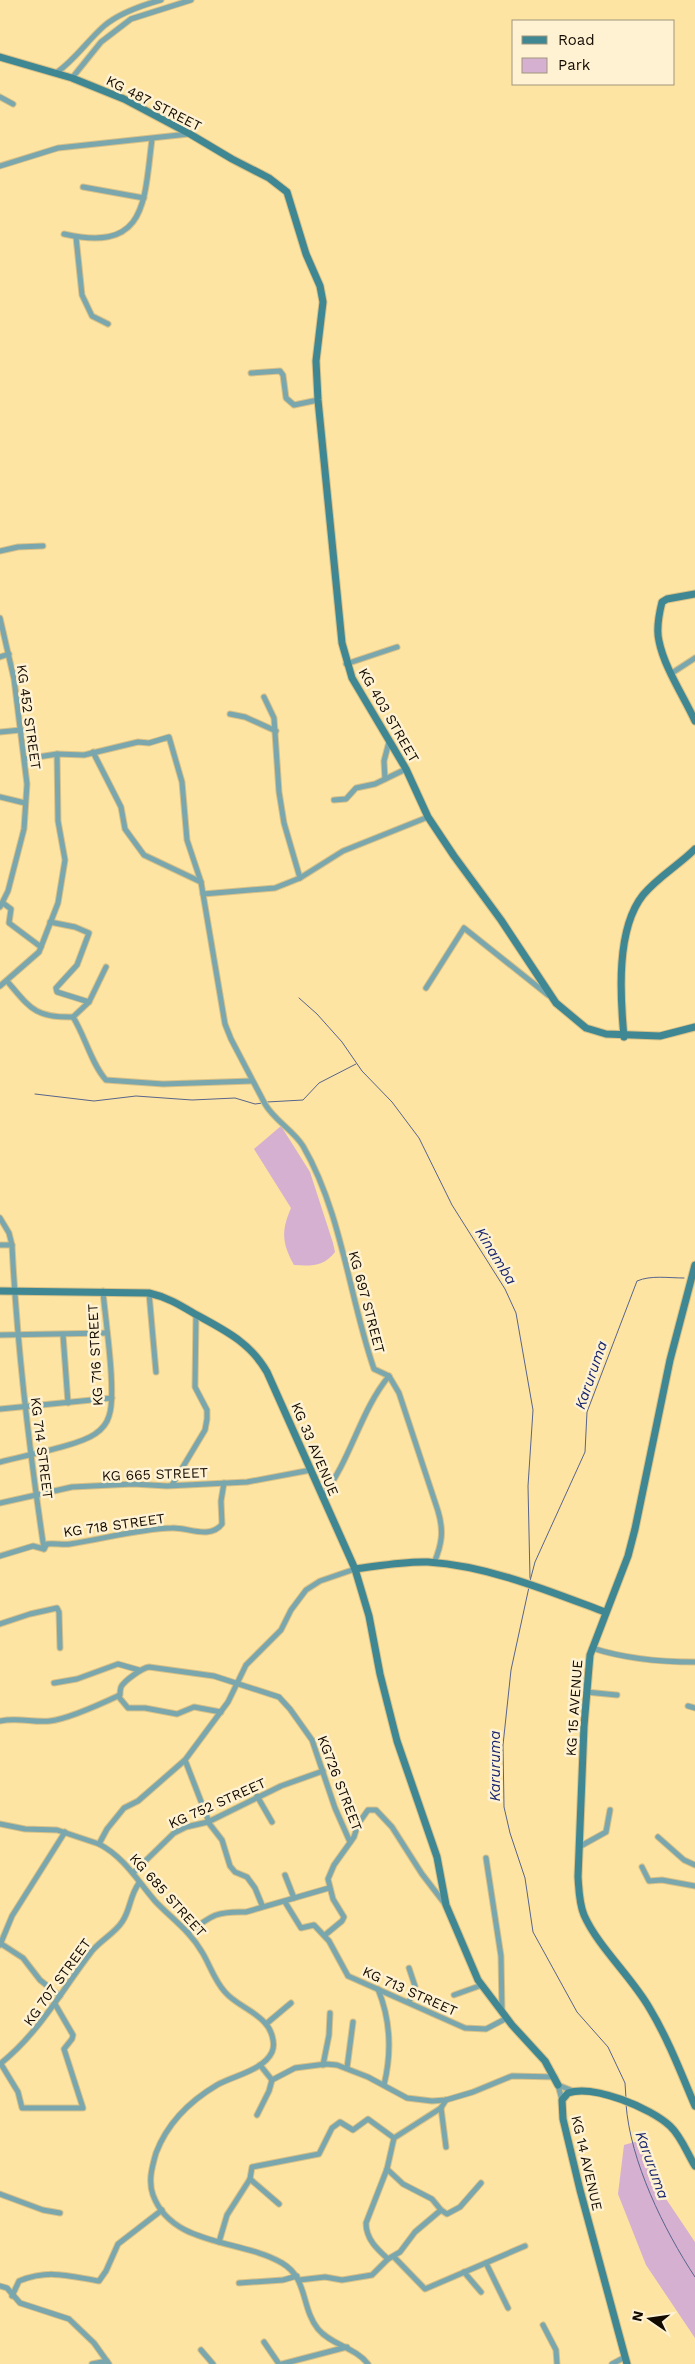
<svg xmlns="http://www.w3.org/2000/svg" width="695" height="2364" font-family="'Work Sans',sans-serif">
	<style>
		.green { fill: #d5b0d1 }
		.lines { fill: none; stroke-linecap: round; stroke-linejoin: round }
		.stream { stroke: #58648c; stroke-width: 1 }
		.street-casing { stroke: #d8c188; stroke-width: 7 }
		.secondary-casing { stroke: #d8c188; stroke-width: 9 }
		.street { stroke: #7aa7ae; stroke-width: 5 }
		.secondary { stroke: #3f8893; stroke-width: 7 }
		.labels { text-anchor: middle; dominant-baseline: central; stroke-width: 5; stroke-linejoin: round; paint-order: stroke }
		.street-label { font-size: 14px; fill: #140b00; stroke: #fff2d2 }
		.water-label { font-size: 15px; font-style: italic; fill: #18256e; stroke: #fff2d2 }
	</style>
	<rect width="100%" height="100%" fill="#fde4a2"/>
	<g class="green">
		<path d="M281 1126 310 1172 333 1243 335 1252C324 1267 310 1266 294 1265 282 1243 281 1231 291 1208L254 1149Z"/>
		<path d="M645 2139 660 2190 695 2242V2338L646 2265 618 2194 624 2145Z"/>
	</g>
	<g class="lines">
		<g class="stream">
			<path d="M299 998 317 1014 342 1042 362 1071 392 1102 419 1138 452 1205 505 1289 516 1313 533 1410 528 1486 530 1578"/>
			<path d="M35 1094 94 1101 136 1096 192 1100 235 1098 255 1104 263 1103"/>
			<path d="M267 1102 303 1100 319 1083 356 1064"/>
			<path d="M530 1581 535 1562 585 1452 587 1412 637 1281C651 1275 668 1278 684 1278"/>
			<path d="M529 1587 511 1670 503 1745 504 1807 510 1833 525 1878 533 1932 577 2012 608 2047 625 2083 626 2098"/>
			<path d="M626 2104C630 2161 664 2230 695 2277"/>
		</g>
		<defs>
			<g id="street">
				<path d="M56 73C75 60 87 41 104 26 118 14 143 5 161 0"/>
				<path d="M72 78 101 42 131 19 191 0"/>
				<path d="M0 97 13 104"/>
				<path d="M0 166 58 148 189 134"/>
				<path d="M83 187 144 198"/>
				<path d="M64 234C147 253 144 202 152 139"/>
				<path d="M76 237 82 295 92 316 108 324"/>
				<path d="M251 373 280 371 283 375 286 398 294 405 318 400"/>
				<path d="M0 551 18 547 43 546"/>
				<path d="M0 618 14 679 27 784 24 829 8 891 0 907"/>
				<path d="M0 657 9 654"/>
				<path d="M346 664 397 647"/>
				<path d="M672 673 695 658"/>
				<path d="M264 697 274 718 279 792 284 823 300 878"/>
				<path d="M230 714 245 717 276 731"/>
				<path d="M0 732 21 730"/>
				<path d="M93 752 121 807 125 829 144 855 201 882"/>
				<path d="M25 759 57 754 84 755 138 742 149 743 169 737 182 782 187 840 201 882 225 1024 231 1039 265 1104C275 1121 293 1130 303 1146 342 1213 349 1297 374 1369L389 1376 399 1393 438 1511C444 1531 442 1544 434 1563"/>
				<path d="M385 779 384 761 389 742"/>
				<path d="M0 797 25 803"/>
				<path d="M334 800 346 799 356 788 375 784 406 769"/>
				<path d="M203 894 275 888 300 878 343 851 428 817"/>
				<path d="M3 903 11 909 9 923 41 947"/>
				<path d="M50 922 75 927 89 933 77 965 56 988 57 992 89 1002"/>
				<path d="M7 981C30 1008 35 1018 73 1017L89 1002 106 967"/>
				<path d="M0 986 39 952 58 903 65 860 58 821 57 754"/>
				<path d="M426 988 464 928 548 995"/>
				<path d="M73 1017C85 1036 92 1065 106 1080L163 1084 252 1081"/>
				<path d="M0 1218 9 1233 12 1245C17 1347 29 1448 44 1549"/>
				<path d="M0 1245H12"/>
				<path d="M149 1293 156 1372"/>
				<path d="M0 1335 106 1333"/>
				<path d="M63 1335 68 1403"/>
				<path d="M0 1409 112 1398"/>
				<path d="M0 1462C22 1456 78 1446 95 1434 101 1430 107 1423 109 1416 117 1394 105 1318 103 1291"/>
				<path d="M172 1485 205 1430 207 1419V1410L195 1387 196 1314"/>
				<path d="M322 1497C351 1460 360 1411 389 1376"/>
				<path d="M0 1503 72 1487 133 1484 167 1486 247 1482 311 1470"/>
				<path d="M0 1556 33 1546 44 1549 47 1544C55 1543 62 1545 70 1544 104 1539 137 1529 172 1528 187 1527 210 1540 222 1524L221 1501 224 1483"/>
				<path d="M0 1624 30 1614 57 1608 59 1612 60 1648"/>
				<path d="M592 1648C626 1659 660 1662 695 1662"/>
				<path d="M54 1683 77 1679 118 1664 139 1670"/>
				<path d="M586 1692 617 1695"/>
				<path d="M118 1696 128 1708H145L177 1714 194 1707 221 1712"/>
				<path d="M688 1706 695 1708"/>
				<path d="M0 1721C19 1717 33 1723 50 1721 67 1719 103 1703 120 1695 120 1693 120 1690 121 1687 124 1681 142 1668 149 1667L214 1676 279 1697 290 1709 312 1740 335 1808 350 1842"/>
				<path d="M185 1760 209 1822"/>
				<path d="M257 1796 272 1822"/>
				<path d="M208 1822 222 1840 230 1866 235 1872 247 1877 255 1888 262 1905"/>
				<path d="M0 1824 25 1829 57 1830 99 1844 107 1829 124 1808 138 1801 185 1760 228 1702 246 1665 281 1630 291 1610 306 1590 320 1581 355 1569"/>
				<path d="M658 1837 684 1860 695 1865"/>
				<path d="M99 1844C124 1857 137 1880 155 1901 171 1918 190 1931 202 1952 210 1965 214 1980 225 1992 236 2005 254 2010 265 2023 271 2029 276 2043 272 2052 264 2070 233 2076 217 2085 190 2101 167 2124 156 2153 152 2167 148 2181 153 2195 172 2247 242 2239 282 2263 308 2278 301 2308 318 2329 331 2345 355 2347 368 2364"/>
				<path d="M579 1847 606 1832 610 1810"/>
				<path d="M486 1858 501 1956 502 2011"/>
				<path d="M642 1867 649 1881 662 1880 695 1886"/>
				<path d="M133 1873 174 1833 186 1827 208 1822 281 1786 323 1771"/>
				<path d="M285 1875 294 1898"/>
				<path d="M285 1902 301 1928 314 1925 329 1941 348 1976 465 2028 486 2029 507 2018"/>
				<path d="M188 1933C212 1915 217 1911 246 1912L329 1888"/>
				<path d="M325 1935 342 1921 344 1917 333 1899 328 1879 334 1865 354 1837 358 1824 368 1810H376L392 1827 422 1874 445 1904"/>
				<path d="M0 1943 23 1958 40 1980 60 1996"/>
				<path d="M0 1945 12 1916 65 1832"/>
				<path d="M409 1968 415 1986 409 2002"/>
				<path d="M378 1989C391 2021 392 2052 384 2085"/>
				<path d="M454 1995 482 1985"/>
				<path d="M266 2024 291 2003"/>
				<path d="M0 2064C40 2032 61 1991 92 1951 101 1940 115 1933 122 1922 131 1909 129 1897 139 1883"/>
				<path d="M1 2064 18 2092 22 2108H83L64 2049 72 2039 73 2035 55 2004"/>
				<path d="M260 2065 272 2080 295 2068 326 2064 337 2065 368 2077 407 2098 432 2101 446 2100 473 2092 512 2076 555 2077"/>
				<path d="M323 2065 329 2035 330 2013"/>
				<path d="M347 2068 353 2022"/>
				<path d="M558 2085 573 2091"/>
				<path d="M558 2085 562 2100"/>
				<path d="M441 2108 446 2147"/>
				<path d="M257 2115 269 2091 272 2080"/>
				<path d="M387 2169 403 2184 432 2199 441 2210"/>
				<path d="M250 2179 279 2204"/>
				<path d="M0 2194 43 2210 60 2213"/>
				<path d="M219 2242 227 2215 250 2179 252 2167 319 2154 332 2128 340 2122 353 2130 368 2119 394 2138"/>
				<path d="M394 2257 425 2289 525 2246"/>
				<path d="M388 2259C377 2249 366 2239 366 2223L387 2169 394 2138 441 2108 446 2100"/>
				<path d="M486 2263 508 2308"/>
				<path d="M464 2272 481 2292"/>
				<path d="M299 2280 325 2277 342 2280 372 2275 388 2259 400 2252 415 2232 441 2210 447 2214 460 2207 481 2183"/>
				<path d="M239 2283 283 2280 297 2276"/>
				<path d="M0 2286 7 2288 20 2303 69 2319 94 2343 109 2364"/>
				<path d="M12 2296 19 2281C50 2269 68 2276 99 2281L106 2271 118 2244 162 2210"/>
				<path d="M543 2325 556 2350 557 2364"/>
				<path d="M264 2342 279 2364"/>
				<path d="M201 2350 213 2364"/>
				<path d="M92 2364 107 2361"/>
				<path d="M282 2364 347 2347"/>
				<path d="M612 2364 625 2357"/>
			</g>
			<g id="secondary">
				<path d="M0 57 72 78 124 99 190 134 232 159 269 178 287 192 306 254 320 286 323 302 316 361 318 400 342 643 352 678 406 769 428 817 454 856 501 920 556 1003 586 1028 606 1034 660 1036 695 1027"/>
				<path d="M695 594 667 599 662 602C659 614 656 629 659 641 664 667 684 697 695 721"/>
				<path d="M624 1037C620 995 616 929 643 895 658 877 679 865 695 849"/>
				<path d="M695 1265 670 1360 635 1529 628 1556 590 1655 584 1726 578 1877C579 1890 579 1903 584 1915 598 1947 632 1977 650 2009 668 2039 681 2073 695 2106"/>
				<path d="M0 1291 149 1293C167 1297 180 1305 195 1314 224 1330 250 1342 267 1372L355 1569C379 1566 403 1561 428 1562 489 1566 549 1591 605 1612"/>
				<path d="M355 1569 369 1616 380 1674 397 1741 437 1857 446 1905 478 1980 512 2025 545 2061 558 2085"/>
				<path d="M627 2364 580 2190 563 2119 562 2100 568 2093C593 2084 651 2108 670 2126 681 2136 687 2153 695 2166"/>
			</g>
		</defs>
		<use href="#street" class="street-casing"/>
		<use href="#secondary" class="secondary-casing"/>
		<use href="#street" class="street"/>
		<use href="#secondary" class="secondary"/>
	</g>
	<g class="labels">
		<g class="street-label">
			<text transform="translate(154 103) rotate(27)">KG 487 STREET</text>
			<text transform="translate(389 715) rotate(60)">KG 403 STREET</text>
			<text transform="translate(29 717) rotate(82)">KG 452 STREET</text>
			<text transform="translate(367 1302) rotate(75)">KG 697 STREET</text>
			<text transform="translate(95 1355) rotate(-93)">KG 716 STREET</text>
			<text transform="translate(42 1448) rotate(83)">KG 714 STREET</text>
			<text transform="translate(315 1449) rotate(67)">KG 33 AVENUE</text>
			<text transform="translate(155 1474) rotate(-2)">KG 665 STREET</text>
			<text transform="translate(114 1525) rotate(-8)">KG 718 STREET</text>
			<text transform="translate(574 1708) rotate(-86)">KG 15 AVENUE</text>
			<text transform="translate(340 1783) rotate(69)">KG726 STREET</text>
			<text transform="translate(217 1803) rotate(-24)">KG 752 STREET</text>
			<text transform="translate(168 1895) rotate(48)">KG 685 STREET</text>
			<text transform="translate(57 1982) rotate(-54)">KG 707 STREET</text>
			<text transform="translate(410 1991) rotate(24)">KG 713 STREET</text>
			<text transform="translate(587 2163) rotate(77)">KG 14 AVENUE</text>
		</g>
		<g class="water-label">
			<text transform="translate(496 1256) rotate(58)">Kinamba</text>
			<text transform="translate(591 1375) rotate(-71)">Karuruma</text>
			<text transform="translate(495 1766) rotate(-90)">Karuruma</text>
			<text transform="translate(652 2165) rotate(70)">Karuruma</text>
		</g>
	</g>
	<rect x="512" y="20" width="162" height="65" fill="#fff2d2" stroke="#a1967e"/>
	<rect x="522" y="36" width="25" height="8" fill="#3f8893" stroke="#a1967e"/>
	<text x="558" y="45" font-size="15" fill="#140b00">Road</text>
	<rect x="522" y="58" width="25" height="15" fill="#d5b0d1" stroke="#a1967e"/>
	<text x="558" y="70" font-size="15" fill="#140b00">Park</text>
	<g transform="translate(650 2319) rotate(283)" stroke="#fff2d2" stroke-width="4" paint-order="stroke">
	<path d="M0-4L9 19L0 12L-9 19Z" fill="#140b00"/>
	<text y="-8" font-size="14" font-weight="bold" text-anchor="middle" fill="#140b00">N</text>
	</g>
</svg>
